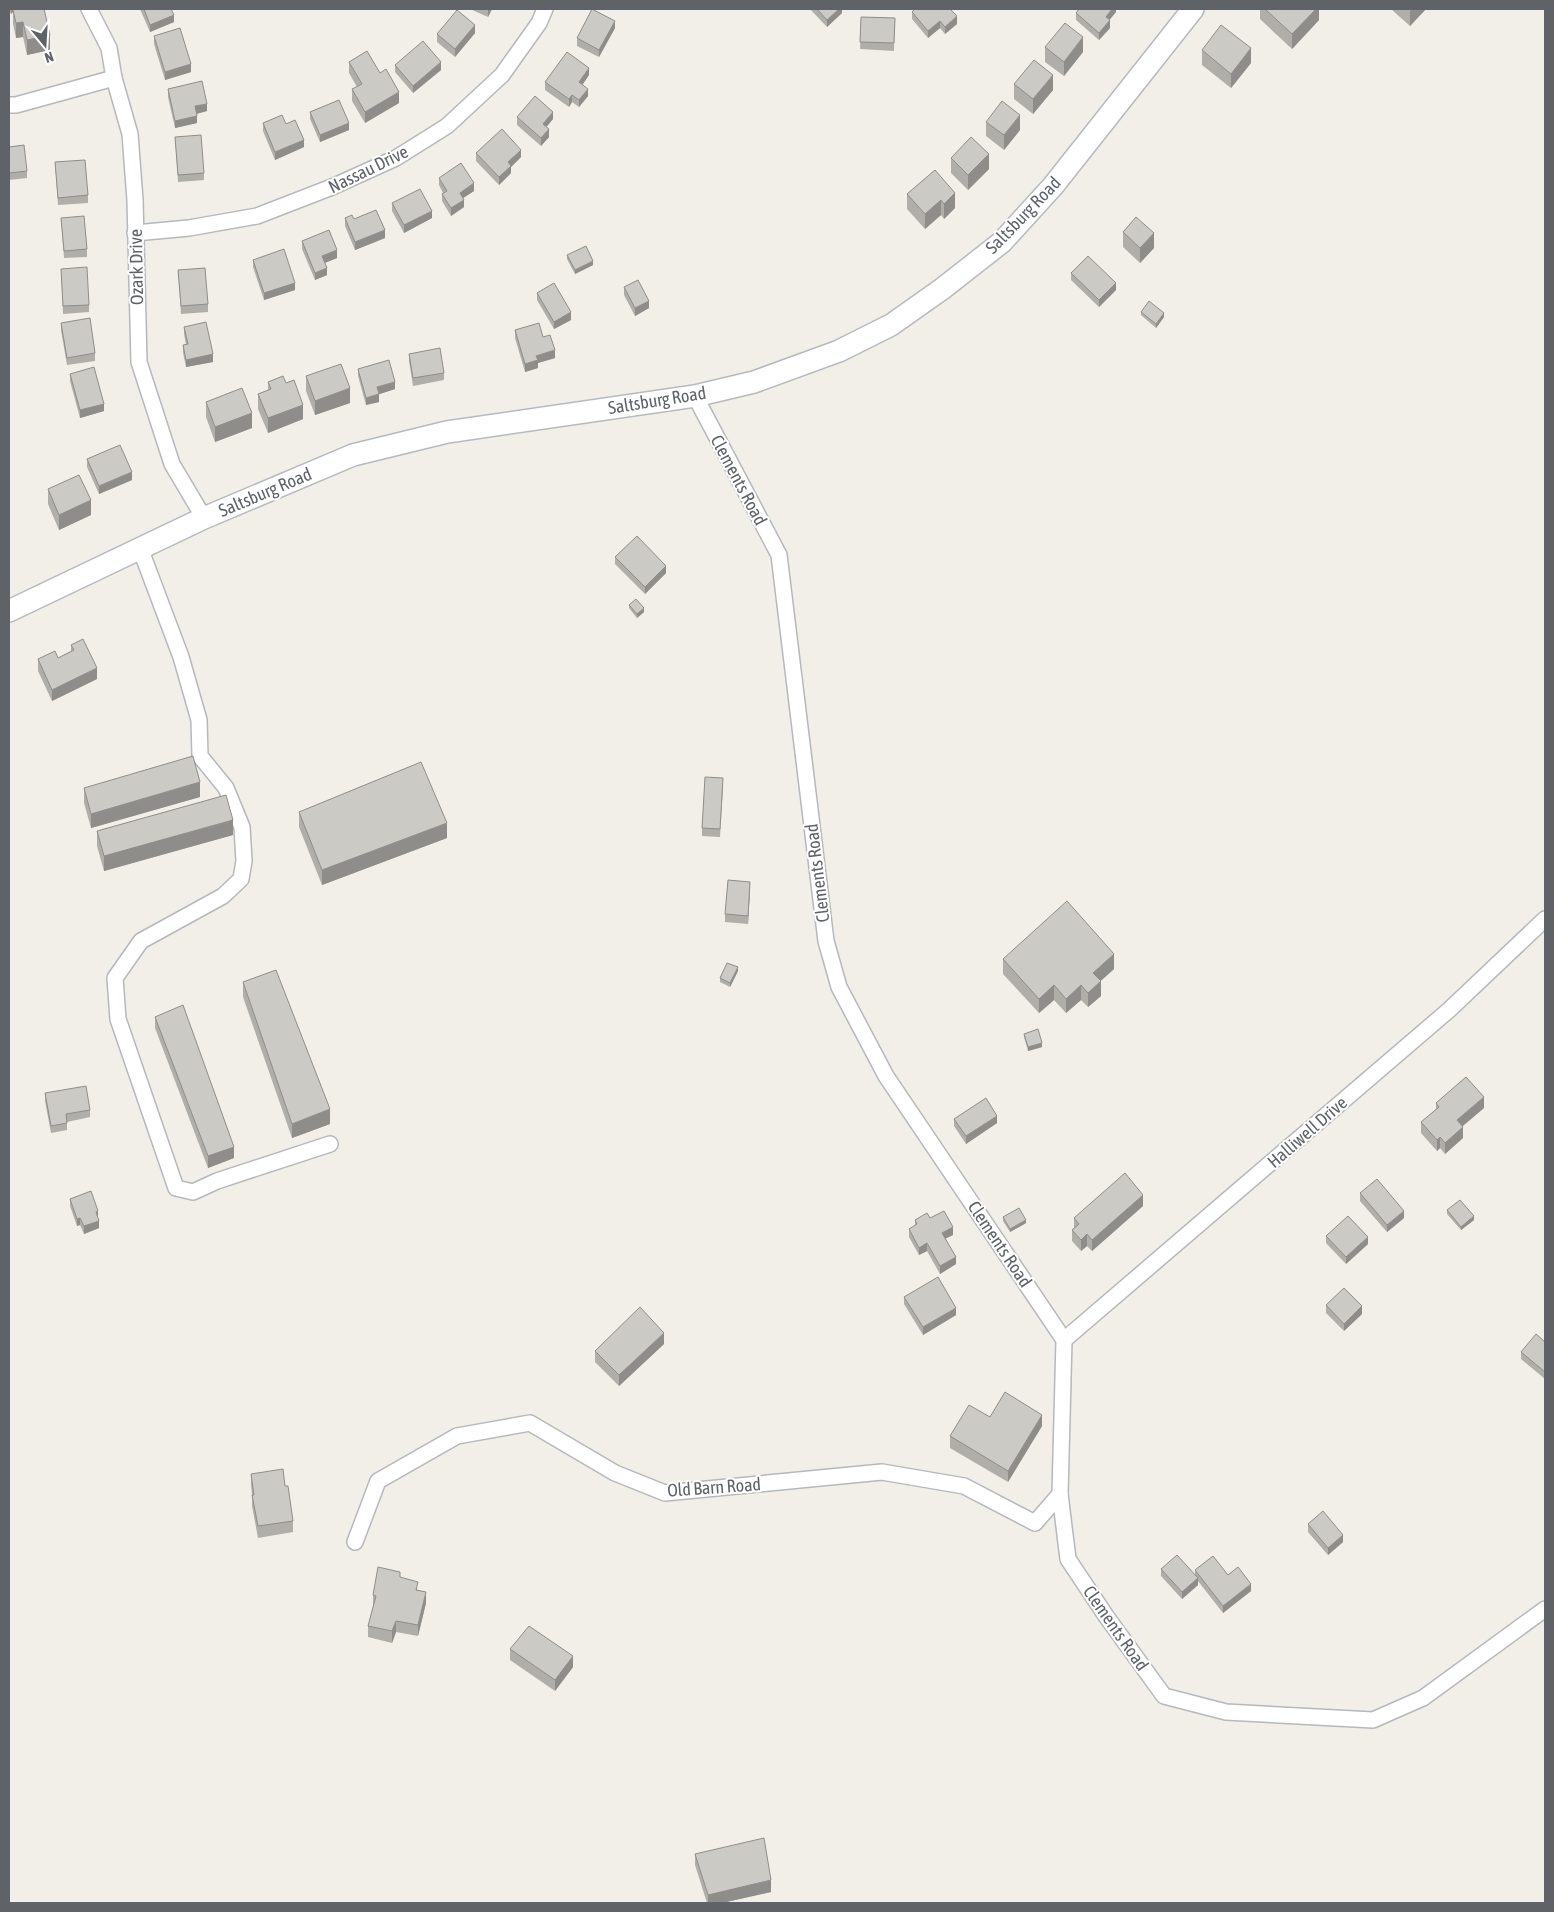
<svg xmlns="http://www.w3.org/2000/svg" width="1554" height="1912" font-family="'Asap Condensed',sans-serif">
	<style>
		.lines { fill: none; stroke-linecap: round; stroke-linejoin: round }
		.street-casing { stroke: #b5b8bc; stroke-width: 18 }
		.secondary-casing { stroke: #b6babf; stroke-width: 24 }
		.street { stroke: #fff; stroke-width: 15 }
		.secondary { stroke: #fff; stroke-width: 21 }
		.wall { fill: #afaea9 }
		.shaded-wall { fill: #8f8d8a }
		.building { fill: #cccac5; stroke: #8f8d8a }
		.labels { text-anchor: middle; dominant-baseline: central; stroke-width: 4; stroke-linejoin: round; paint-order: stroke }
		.street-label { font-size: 18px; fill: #5f6368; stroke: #fff }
	</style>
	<rect width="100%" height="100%" fill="#f1efe8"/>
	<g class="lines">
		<defs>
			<g id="street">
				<path d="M89 9 109 48 114 78 130 134 135 200 139 362 172 464 204 518"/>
				<path d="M9 105H16L114 78"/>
				<path d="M135 233 189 228 257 216 332 187 396 158 447 126 502 75 539 23 545 9"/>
				<path d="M695 396 779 555 826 941 839 987 886 1076 1064 1340 1060 1494 1068 1559 1106 1616 1164 1696 1226 1712 1373 1720 1423 1698 1545 1609"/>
				<path d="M140 548 181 657 199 720 200 756 226 788 242 827 244 861 241 879 223 896 141 941 115 978 118 1019 176 1188 193 1192 217 1181 330 1144"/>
				<path d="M1064 1340 1449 1010 1545 919"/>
				<path d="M355 1542 378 1481 457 1436 530 1423 615 1473 665 1493 882 1472 964 1486 1035 1523 1060 1494"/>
			</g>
			<path id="secondary" d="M9 611 204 518 353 455 447 432 695 396 754 382 839 351 891 325 942 289 1002 242 1053 186 1193 9"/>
		</defs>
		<use href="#street" class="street-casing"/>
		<use href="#secondary" class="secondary-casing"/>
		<use href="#street" class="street"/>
		<use href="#secondary" class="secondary"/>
	</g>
	<g class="wall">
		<path d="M9 9H44L50 50 27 55 23 37 16 38 13 24V12L11 14 9 11Z"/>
		<path d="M140 9H171L174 22 150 32Z"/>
		<path d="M470 9H492L488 17Z"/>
		<path d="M810 9H842V13L827 27Z"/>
		<path d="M1116 9V12L1109 20 1110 28 1099 40 1076 20V13Z"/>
		<path d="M1260 9H1319V20L1292 49 1260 19Z"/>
		<path d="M1391 9H1426L1410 26Z"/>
		<path d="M912 12 957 24 945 34 940 28 928 38 912 19Z"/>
		<path d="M861 17 895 18 894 51 860 49Z"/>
		<path d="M615 28 599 57 577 46V38Z"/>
		<path d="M475 33 455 57 437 42V34Z"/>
		<path d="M154 36 191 72 165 80 154 44Z"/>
		<path d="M1045 47 1083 52 1064 76 1045 62Z"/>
		<path d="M1202 50 1251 63 1231 88 1202 65Z"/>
		<path d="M349 62 380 73 399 103 365 123 352 101V89L357 87 349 73Z"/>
		<path d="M395 65 441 70 413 93 395 72Z"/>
		<path d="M589 75 582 85 588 96 579 107 572 102 569 107 545 90V82Z"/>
		<path d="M1014 84 1053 90 1033 114 1014 99Z"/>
		<path d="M168 89 207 111 197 114V123L175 128 168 97Z"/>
		<path d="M310 112 349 130 320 142 310 119Z"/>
		<path d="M517 117 553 119 546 127 549 137 541 146 517 125Z"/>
		<path d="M986 122 1020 130 1004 150 986 136Z"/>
		<path d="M263 123 286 124 304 147 275 160 263 131Z"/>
		<path d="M175 137 204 173V180L178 182Z"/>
		<path d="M9 147 27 171V178L9 180Z"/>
		<path d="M476 153 521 157 511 167V173L499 185 476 161Z"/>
		<path d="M951 158 989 169 968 190 951 173Z"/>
		<path d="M55 162 88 195V203L58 205Z"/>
		<path d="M935 170 955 208 944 219 941 215 925 229 907 209V194Z"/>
		<path d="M439 178 474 191 463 198 464 207 451 216 442 201V194L443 193 439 185Z"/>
		<path d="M392 203 432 218 404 233 392 211Z"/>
		<path d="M61 218 87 249V257L64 258Z"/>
		<path d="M345 218 385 238 355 250 345 226Z"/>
		<path d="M1123 232 1154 248 1140 263 1123 247Z"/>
		<path d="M302 241 337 258 325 263 327 275 315 280 302 249Z"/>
		<path d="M567 255 593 265 575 274 567 259Z"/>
		<path d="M253 260 295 290 264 300 253 267Z"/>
		<path d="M61 269 89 305V312L63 314Z"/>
		<path d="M178 270 208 304V312L181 314Z"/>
		<path d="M1071 273 1116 290 1099 307 1071 280Z"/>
		<path d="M624 287 649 308 635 316 624 295Z"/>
		<path d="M537 293 571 320 554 329 537 300Z"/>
		<path d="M1141 312 1164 317 1156 328 1141 315Z"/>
		<path d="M61 323 95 353V361L67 365 61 330Z"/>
		<path d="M184 327 213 362 186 367 183 353V345H186L184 334Z"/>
		<path d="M515 330 543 337 555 358 538 363V368L525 372 515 338Z"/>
		<path d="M409 354 444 373V380L413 386 409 361Z"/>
		<path d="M358 369 395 389 379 394V402L366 405 358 376Z"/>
		<path d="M70 374 104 411 80 418 70 381Z"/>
		<path d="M306 376 350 403 315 415 306 391Z"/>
		<path d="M268 382 286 383 303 419 268 433 258 409V394L268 390Z"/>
		<path d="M206 402 252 428 215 442 206 417Z"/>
		<path d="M87 459 132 480 99 494 87 467Z"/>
		<path d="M48 489 91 515 59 530 48 504Z"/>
		<path d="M615 557 666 573 645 594 615 564Z"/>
		<path d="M629 605 644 612 637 618 629 608Z"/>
		<path d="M71 645 97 679 52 701 38 671V659L58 658 71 651Z"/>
		<path d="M723 786 720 837 702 836V828Z"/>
		<path d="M84 788 200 797 91 828 84 803Z"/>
		<path d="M299 812 447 838 322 885 299 827Z"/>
		<path d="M97 831 233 835 104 871 97 846Z"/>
		<path d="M750 889 748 924 725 922V914Z"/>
		<path d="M1003 959 1114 969 1100 981 1101 996 1088 1007 1081 1000 1066 1013 1054 1000 1039 1013 1003 974Z"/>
		<path d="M738 971 730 987 720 982V978Z"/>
		<path d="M243 982 330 1124 292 1138 243 997Z"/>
		<path d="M155 1017 234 1158 208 1168 155 1028Z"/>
		<path d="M1024 1034 1042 1047 1028 1051 1024 1037Z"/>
		<path d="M45 1093 90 1110V1117L67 1122V1130L51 1133 45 1101Z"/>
		<path d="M1436 1103 1484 1108 1462 1126 1463 1138 1445 1154 1440 1148 1437 1151 1421 1133V1122L1436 1109Z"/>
		<path d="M954 1119 997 1123 966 1144 954 1126Z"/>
		<path d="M1360 1193 1404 1218 1387 1232 1360 1201Z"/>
		<path d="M70 1199 98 1219 99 1228 84 1234 80 1225 77 1226 70 1206Z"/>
		<path d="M1143 1206 1092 1251 1087 1246 1081 1251 1072 1241V1230L1074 1228V1218Z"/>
		<path d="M1447 1210 1474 1220 1461 1230 1447 1214Z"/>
		<path d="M1003 1217 1026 1223 1010 1232 1003 1221Z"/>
		<path d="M915 1220 953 1235 945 1239 956 1264 940 1274 927 1251 919 1255 909 1237V1229L915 1226Z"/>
		<path d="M1326 1236 1368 1244 1346 1264 1326 1243Z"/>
		<path d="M904 1297 956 1315 923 1335 904 1304Z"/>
		<path d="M1326 1305 1362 1314 1344 1331 1326 1313Z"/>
		<path d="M1545 1342V1379L1521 1359V1352Z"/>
		<path d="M664 1344 619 1386 595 1362V1351Z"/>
		<path d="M1042 1426 1008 1482 950 1448V1436Z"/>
		<path d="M251 1474 285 1486 293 1521V1532L258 1538 252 1506V1495L251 1485Z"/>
		<path d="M1308 1524 1343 1542 1328 1555 1308 1532Z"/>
		<path d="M1161 1569 1195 1575V1570L1228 1575 1251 1591 1223 1613 1198 1581V1585L1182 1599 1161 1576Z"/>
		<path d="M400 1578 418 1590 426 1603 418 1636 396 1632 392 1643 368 1637V1626L373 1607V1595Z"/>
		<path d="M510 1649 573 1667 555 1691 510 1660Z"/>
		<path d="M695 1854 771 1892 722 1903H707L695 1865Z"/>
	</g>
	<g class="shaded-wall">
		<path d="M11 9H18L13 10V12L11 14Z"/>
		<path d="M488 9H492L488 17Z"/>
		<path d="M839 9H842V13L827 27V20Z"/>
		<path d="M1112 9H1116V12L1106 24V17Z"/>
		<path d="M1316 9H1319V20L1292 49V34Z"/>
		<path d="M1413 9H1426L1410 26V11Z"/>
		<path d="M174 15V22L150 32V25Z"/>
		<path d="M957 16V24L945 34V27Z"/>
		<path d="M1110 20V28L1099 40V33Z"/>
		<path d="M615 21V28L599 57V50Z"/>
		<path d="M940 21V28L928 38V31Z"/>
		<path d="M23 22V37L16 38V23Z"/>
		<path d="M475 25V33L455 57V49Z"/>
		<path d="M50 35V50L27 55V40Z"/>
		<path d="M1083 37V52L1064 76V62Z"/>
		<path d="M1251 48V63L1231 88V74Z"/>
		<path d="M441 62V70L413 93V86Z"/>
		<path d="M191 64V72L165 80V72Z"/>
		<path d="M589 68V75L579 90V82Z"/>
		<path d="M1053 75V90L1033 114V99Z"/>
		<path d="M588 89V96L579 107V100Z"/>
		<path d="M399 92V103L365 123V112Z"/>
		<path d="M572 95V102L569 107V99Z"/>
		<path d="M207 104V111L195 114V106Z"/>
		<path d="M553 112V119L543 131V124Z"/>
		<path d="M1020 115V130L1004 150V135Z"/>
		<path d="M197 116V123L175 128V121Z"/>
		<path d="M349 123V130L320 142V135Z"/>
		<path d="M549 129V137L541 146V138Z"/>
		<path d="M304 140V147L275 160V152Z"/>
		<path d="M521 150V157L511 167V173L499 185V177L508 162Z"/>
		<path d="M989 154V169L968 190V175Z"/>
		<path d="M474 183V191L460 200V193Z"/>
		<path d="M955 193V208L944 219V204Z"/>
		<path d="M464 200V207L451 216V208Z"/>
		<path d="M941 200V215L925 229V214Z"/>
		<path d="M432 211V218L404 233V225Z"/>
		<path d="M385 230V238L355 250V242Z"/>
		<path d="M1154 233V248L1140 263V248Z"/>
		<path d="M337 250V258L322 264V256Z"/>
		<path d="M593 261V265L575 274V270Z"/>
		<path d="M327 268V275L315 280V273Z"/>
		<path d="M295 283V290L264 300V293Z"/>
		<path d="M1116 283V290L1099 307V300Z"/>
		<path d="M649 301V308L635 316V308Z"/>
		<path d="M571 312V320L554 329V322Z"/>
		<path d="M1164 313V317L1156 328V324Z"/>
		<path d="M555 350V358L538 363V368L525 372V364L536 356Z"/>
		<path d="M213 354V362L186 367V360Z"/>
		<path d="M395 382V389L377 395V387Z"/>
		<path d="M350 388V403L315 415V401Z"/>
		<path d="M379 394V402L366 405V398Z"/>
		<path d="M104 404V411L80 418V410Z"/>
		<path d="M303 405V419L268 433V418Z"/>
		<path d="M252 413V428L215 442V427Z"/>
		<path d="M132 472V480L99 494V486Z"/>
		<path d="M91 500V515L59 530V515Z"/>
		<path d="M666 566V573L645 594V587Z"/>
		<path d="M644 608V612L637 618V614Z"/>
		<path d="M97 668V679L52 701V690Z"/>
		<path d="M200 782V797L91 828V814Z"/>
		<path d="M233 820V835L104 871V856Z"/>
		<path d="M447 823V838L322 885V870Z"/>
		<path d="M750 882V889L748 924V916Z"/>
		<path d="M1114 954V969L1093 988V973Z"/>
		<path d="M738 967V971L730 987V983Z"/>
		<path d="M1101 981V996L1088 1007V993Z"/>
		<path d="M1054 985V1000L1039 1013V999Z"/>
		<path d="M1081 985V1000L1066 1013V999Z"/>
		<path d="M1042 1043V1047L1028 1051V1047Z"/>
		<path d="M1484 1097V1108L1457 1131V1120Z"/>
		<path d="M330 1109V1124L292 1138V1124Z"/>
		<path d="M997 1116V1123L966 1144V1136Z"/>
		<path d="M1463 1127V1138L1445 1154V1143Z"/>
		<path d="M1440 1137V1148L1437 1151V1140Z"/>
		<path d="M234 1147V1158L208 1168V1156Z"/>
		<path d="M1143 1195V1206L1092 1251V1240Z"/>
		<path d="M98 1211V1219L96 1212Z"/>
		<path d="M1404 1211V1218L1387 1232V1225Z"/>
		<path d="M1474 1216V1220L1461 1230V1227Z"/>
		<path d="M80 1218V1225L77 1226V1219Z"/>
		<path d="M1026 1220V1223L1010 1232V1229Z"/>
		<path d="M99 1221V1228L84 1234V1226Z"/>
		<path d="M953 1227V1235L942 1240V1233Z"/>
		<path d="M1087 1234V1246L1081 1251V1240Z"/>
		<path d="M1368 1237V1244L1346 1264V1257Z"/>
		<path d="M927 1243V1251L919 1255V1248Z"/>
		<path d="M956 1257V1264L940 1274V1266Z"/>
		<path d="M1362 1306V1314L1344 1331V1324Z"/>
		<path d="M956 1308V1315L923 1335V1327Z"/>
		<path d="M664 1333V1344L619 1386V1375Z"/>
		<path d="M1042 1415V1426L1008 1482V1471Z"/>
		<path d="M1343 1535V1542L1328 1555V1548Z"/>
		<path d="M1198 1578V1585L1182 1599V1592Z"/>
		<path d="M1251 1584V1591L1223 1613V1606Z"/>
		<path d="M426 1592V1603L418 1636V1625Z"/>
		<path d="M396 1621V1632L392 1643V1631Z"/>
		<path d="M573 1656V1667L555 1691V1680Z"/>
		<path d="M771 1880V1892L722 1903H708V1895Z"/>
	</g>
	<g class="building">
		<path d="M17 9H44L50 35 27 40 23 22 16 23 13 10Z"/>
		<path d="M144 9H171L174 15 150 25Z"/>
		<path d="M592 9 615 21 599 50 577 38Z"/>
		<path d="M817 9H839L827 20Z"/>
		<path d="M915 9H950L957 16 945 27 940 21 928 31 912 12Z"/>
		<path d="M1079 9H1112L1106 17 1110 20 1099 33 1076 13Z"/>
		<path d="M1265 9H1316L1292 34Z"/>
		<path d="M457 10 475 25 455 49 437 34Z"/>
		<path d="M861 17 895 18 894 43 860 42Z"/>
		<path d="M1065 23 1083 37 1064 62 1045 47Z"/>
		<path d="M1221 25 1251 48 1231 74 1202 50Z"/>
		<path d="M180 28 191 64 165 72 154 36Z"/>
		<path d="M423 41 441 62 413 86 395 65Z"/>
		<path d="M367 51 380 73 386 69 399 92 365 112 352 89 362 84 349 62Z"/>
		<path d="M567 52 589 68 579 82 588 89 579 100 572 95 569 99 545 82Z"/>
		<path d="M1034 60 1053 75 1033 99 1014 84Z"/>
		<path d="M202 81 207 104 195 106 197 116 175 121 168 89Z"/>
		<path d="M535 96 553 112 543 124 549 129 541 138 517 117Z"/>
		<path d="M339 100 349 123 320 135 310 112Z"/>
		<path d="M1002 101 1020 115 1004 135 986 122Z"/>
		<path d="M282 115 286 124 295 120 304 140 275 152 263 123Z"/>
		<path d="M502 129 521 150 508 162 511 166 499 177 476 153Z"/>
		<path d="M201 135 204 173 178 175 175 137Z"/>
		<path d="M971 137 989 154 968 175 951 158Z"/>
		<path d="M24 145 27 171 9 173V147Z"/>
		<path d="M85 160 88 195 58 198 55 162Z"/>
		<path d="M461 163 474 183 460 193 464 200 451 208 442 194 447 191 439 178Z"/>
		<path d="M935 170 955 193 944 204 941 200 925 214 907 194Z"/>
		<path d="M420 189 432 211 404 225 392 203Z"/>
		<path d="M376 210 385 230 355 242 345 218 352 215 354 219Z"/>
		<path d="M84 216 87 249 64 251 61 218Z"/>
		<path d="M1136 217 1154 233 1140 248 1123 232Z"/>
		<path d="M329 230 337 250 322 256 327 268 315 273 302 241Z"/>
		<path d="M586 246 593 261 575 270 567 255Z"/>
		<path d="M284 249 295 283 264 293 253 260Z"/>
		<path d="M1088 256 1116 283 1099 300 1071 273Z"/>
		<path d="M87 267 89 305 63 306 61 269Z"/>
		<path d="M205 268 208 304 181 306 178 270Z"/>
		<path d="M638 280 649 301 635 308 624 287Z"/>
		<path d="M554 283 571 312 554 322 537 293Z"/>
		<path d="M1149 301 1164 313 1156 324 1141 312Z"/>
		<path d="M90 318 95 353 67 358 61 323Z"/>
		<path d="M206 322 213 354 186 360 183 345 188 344 184 327Z"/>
		<path d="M539 323 543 337 550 335 555 350 536 356 538 360 525 364 515 330Z"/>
		<path d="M440 348 444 373 413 378 409 354Z"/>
		<path d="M389 360 395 382 377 387 379 394 366 398 358 369Z"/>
		<path d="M341 364 350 388 315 401 306 376Z"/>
		<path d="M94 367 104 404 80 410 70 374Z"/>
		<path d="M283 376 286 383 294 380 303 405 268 418 258 394 271 389 268 382Z"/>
		<path d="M242 388 252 413 215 427 206 402Z"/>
		<path d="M120 445 132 472 99 486 87 459Z"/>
		<path d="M79 475 91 500 59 515 48 489Z"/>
		<path d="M637 536 666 566 645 587 615 557Z"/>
		<path d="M636 599 644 608 637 614 629 605Z"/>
		<path d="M83 639 97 668 52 690 38 659 55 651 58 658 74 650 71 645Z"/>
		<path d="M193 756 200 782 91 814 84 788Z"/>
		<path d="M421 762 447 823 322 870 299 812Z"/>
		<path d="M705 777 723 778 720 829 702 828Z"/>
		<path d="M226 795 233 820 104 856 97 831Z"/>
		<path d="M728 880 750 882 748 916 725 914Z"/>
		<path d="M1067 901 1114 954 1093 973 1101 981 1088 993 1081 985 1066 999 1054 985 1039 999 1003 959Z"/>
		<path d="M727 963 738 967 730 983 720 978Z"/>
		<path d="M276 970 330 1109 292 1124 243 982Z"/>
		<path d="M183 1005 234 1147 208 1156 155 1017Z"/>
		<path d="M1038 1029 1042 1043 1028 1047 1024 1034Z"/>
		<path d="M1466 1077 1484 1097 1457 1120 1463 1127 1445 1143 1440 1137 1437 1140 1421 1122 1439 1107 1436 1103Z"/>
		<path d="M86 1086 90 1110 66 1114 67 1123 51 1126 45 1093Z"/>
		<path d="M986 1098 997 1116 966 1136 954 1119Z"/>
		<path d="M1125 1173 1143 1195 1092 1240 1087 1234 1081 1240 1072 1230 1079 1224 1074 1218Z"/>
		<path d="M1377 1179 1404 1211 1387 1225 1360 1193Z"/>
		<path d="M91 1191 98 1211 96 1212 99 1221 84 1226 80 1218 77 1219 70 1199Z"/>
		<path d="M1460 1200 1474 1216 1461 1227 1447 1210Z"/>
		<path d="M1019 1208 1026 1220 1010 1229 1003 1217Z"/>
		<path d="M944 1211 953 1227 942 1233 956 1257 940 1266 927 1243 919 1248 909 1229 917 1224 915 1220 927 1213 930 1218Z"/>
		<path d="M1348 1216 1368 1237 1346 1257 1326 1236Z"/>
		<path d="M938 1277 956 1308 923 1327 904 1297Z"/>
		<path d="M1344 1288 1362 1306 1344 1324 1326 1305Z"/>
		<path d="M640 1307 664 1333 619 1375 595 1351Z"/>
		<path d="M1536 1334 1545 1342V1372L1521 1352Z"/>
		<path d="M1005 1392 1042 1415 1008 1471 950 1436 969 1405 990 1417Z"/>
		<path d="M283 1469 285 1486H288L293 1521 258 1526 252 1495H254L251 1474Z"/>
		<path d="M1323 1511 1343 1535 1328 1548 1308 1524Z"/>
		<path d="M1177 1555 1198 1578 1182 1592 1161 1569Z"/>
		<path d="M1213 1556 1228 1575 1238 1567 1251 1584 1223 1606 1195 1570Z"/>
		<path d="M378 1567 400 1572V1577L418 1582 416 1590 426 1592 418 1625 396 1621 392 1631 368 1626 376 1596 373 1595Z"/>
		<path d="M529 1626 573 1656 555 1680 510 1649Z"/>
		<path d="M764 1838 771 1880 708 1895 695 1854Z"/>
	</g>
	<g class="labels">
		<g class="street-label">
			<text transform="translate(368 169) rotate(-26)">Nassau Drive</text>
			<text transform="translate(1023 215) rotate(-46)">Saltsburg Road</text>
			<text transform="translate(136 267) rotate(-91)">Ozark Drive</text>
			<text transform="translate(657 400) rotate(-9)">Saltsburg Road</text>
			<text transform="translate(739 480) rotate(62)">Clements Road</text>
			<text transform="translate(265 492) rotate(-23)">Saltsburg Road</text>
			<text transform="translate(817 873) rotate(-97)">Clements Road</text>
			<text transform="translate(1307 1132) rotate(-41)">Halliwell Drive</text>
			<text transform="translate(1000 1244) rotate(56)">Clements Road</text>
			<text transform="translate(714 1487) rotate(-4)">Old Barn Road</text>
			<text transform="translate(1116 1628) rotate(55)">Clements Road</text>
		</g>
	</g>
	<rect width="1554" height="1912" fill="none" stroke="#5f6368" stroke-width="20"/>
	<g transform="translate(45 45) rotate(162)" stroke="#ffffff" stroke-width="4" paint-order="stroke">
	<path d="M0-4L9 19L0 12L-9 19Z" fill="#5f6368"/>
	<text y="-8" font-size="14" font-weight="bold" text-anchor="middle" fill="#5f6368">N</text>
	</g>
</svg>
